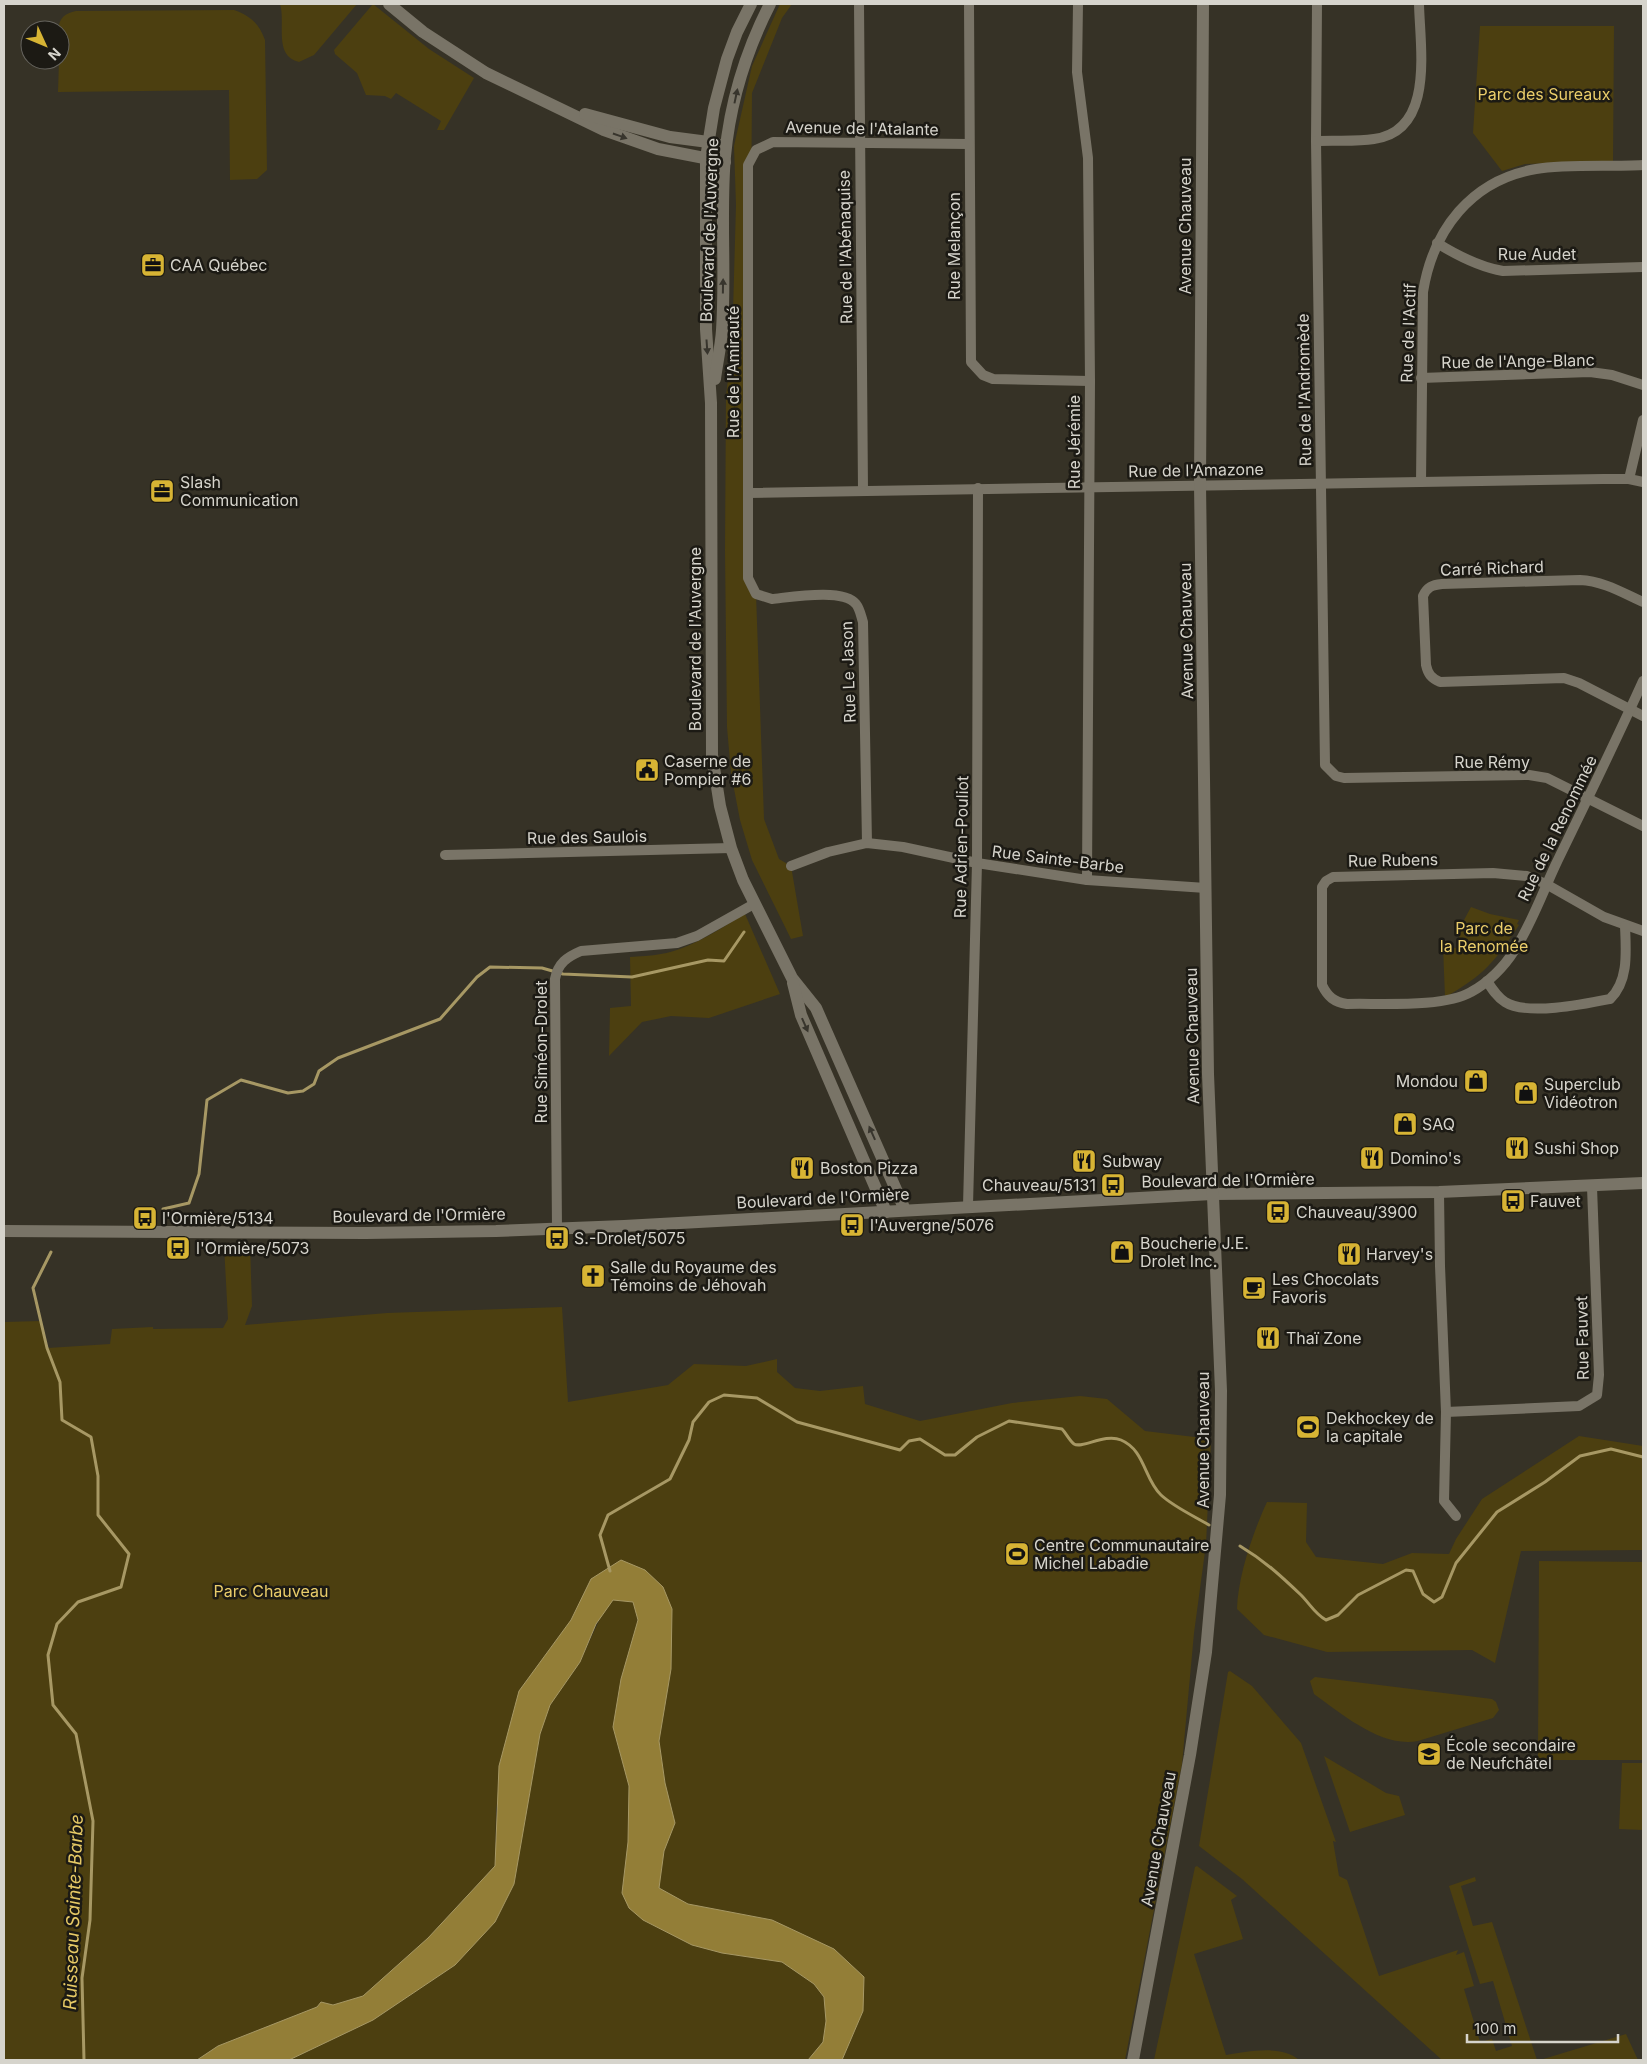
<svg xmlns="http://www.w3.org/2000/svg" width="1647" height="2064" font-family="Inter,sans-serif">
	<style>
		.green { fill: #4c3f10 }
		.water { fill: #937e37; stroke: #a79864 }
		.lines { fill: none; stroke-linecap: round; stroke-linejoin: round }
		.stream { stroke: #a79864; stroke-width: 3 }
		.street { stroke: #797467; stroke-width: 10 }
		.secondary { stroke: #797467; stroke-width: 12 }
		.oneway { fill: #38352d }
		.labels { text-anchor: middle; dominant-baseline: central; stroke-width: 5; stroke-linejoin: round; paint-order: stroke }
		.park-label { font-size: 16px; fill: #eacd6a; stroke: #1c1a14 }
		.street-label { font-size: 16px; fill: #d6d4cc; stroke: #1c1a14 }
		.poi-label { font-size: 16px; fill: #d6d4cc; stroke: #1c1a14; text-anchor: start }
		.water-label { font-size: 18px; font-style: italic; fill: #e6c965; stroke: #1c1a14 }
	</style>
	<rect width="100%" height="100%" fill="#363226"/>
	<g class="green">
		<path d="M280 4H357L314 55 299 62C273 56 286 23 280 4Z"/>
		<path d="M373 4 429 49 474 78 444 130H437L441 121 396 93 391 99 385 96 366 95 357 73 335 54 334 50Z"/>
		<path d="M780 4H792L782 18 752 93 748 578 756 594 764 819 779 859 791 866 803 936 791 939 752 860 740 820 731 773 727 727 725 551 726 395 732 348 736 205 734 146 752 66Z"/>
		<path d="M234 10C251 16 259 24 265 40L267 170 257 179 230 180 229 90 58 92 60 30H58C59 18 65 13 76 11Z"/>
		<path d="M1480 26H1614L1613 161 1525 164 1502 171 1473 133Z"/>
		<path d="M1471 907 1490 914 1519 920 1517 924 1519 925C1495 962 1483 976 1445 997L1443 946 1456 948 1464 920Z"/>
		<path d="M745 914 780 994 709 1018 671 1016 642 1022 609 1056 610 1008 631 1006 630 957C640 956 651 956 661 954 691 949 719 929 745 914Z"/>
		<path d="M250 1244 252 1306 245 1325 387 1313 562 1307 568 1402 668 1385 694 1364 746 1366 777 1359V1372L795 1388 820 1391 863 1386 865 1404 920 1421 1012 1403 1080 1396 1107 1399 1145 1431 1211 1439 1206 1544 1194 1633 1182 1764 1125 2060H842L863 2011 772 1920 688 1904 659 1888 664 1851 675 1823 665 1783 659 1741 671 1669 672 1609 591 1579 571 1620 519 1691 496 1809 495 1866 428 1938 363 1996 333 2005 321 2002 317 2007 218 2046 197 2060H4V1322L41 1321 48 1348 110 1344 112 1329 153 1327V1329L223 1328 228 1319 224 1245Z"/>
		<path d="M1579 1436 1643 1446V1550L1521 1551 1495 1663 1472 1650 1327 1652 1264 1635 1237 1609C1238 1576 1253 1532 1267 1502L1307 1503 1306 1542 1316 1557 1383 1564 1412 1553 1449 1554 1456 1539 1482 1499Z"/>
		<path d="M1539 1561 1643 1562V1760H1538Z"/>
		<path d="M613 1600 634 1602 638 1620 621 1679 613 1727 629 1786 628 1842 622 1893 643 1920 692 1945 722 1953 782 1962 814 1984 824 1997 826 2021 823 2042 808 2060H289L373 2020 455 1965 514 1884 540 1734 550 1705 580 1662 608 1601Z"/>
		<path d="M1230 1671 1252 1686 1301 1743 1336 1842 1333 1841 1339 1876 1347 1880 1379 1976 1458 1950 1456 1955 1464 1952 1474 1986 1464 1989 1480 2042 1492 2039 1496 2051 1512 2046 1493 1981 1480 1984 1449 1886 1475 1877 1476 1881 1461 1886 1473 1926 1492 1922 1537 2060H1442L1242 1879 1199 1846 1228 1672Z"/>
		<path d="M1315 1677 1492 1699 1496 1702 1499 1710 1493 1718 1418 1741C1382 1748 1343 1715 1314 1694L1310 1681Z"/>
		<path d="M1324 1756 1386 1793 1399 1796 1405 1815 1350 1832Z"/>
		<path d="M1622 1763H1643V1830L1619 1829Z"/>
		<path d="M1197 1866 1237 1896 1231 1900 1243 1939 1194 1954 1226 2055C1246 2052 1282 2044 1299 2060H1154L1195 1867Z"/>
		<path d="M1626 2034 1638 2060H1540Z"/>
	</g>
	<path class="water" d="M621 1560 645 1570 663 1587 672 1609 671 1669 659 1741 665 1783 675 1823 664 1851 659 1888 688 1904 772 1920 834 1949 864 1977 863 2011 842 2060H808L823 2042 826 2021 824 1997 814 1984 782 1962 722 1953 692 1945 643 1920 629 1908 622 1893 628 1842 629 1786 613 1727 621 1679 638 1620 633 1602 613 1600 596 1624 580 1662 550 1705 540 1734 514 1884 495 1922 455 1965 373 2020 289 2060H197L218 2046 317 2007 321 2002 333 2005 363 1996 428 1938 495 1866 499 1766 519 1691 571 1620 591 1579Z"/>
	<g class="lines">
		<g class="stream">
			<path d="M163 1209 189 1203 199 1174 207 1100 241 1080 288 1093 303 1091 314 1084 319 1071 338 1058 440 1019 477 977 490 967 542 968 563 974 632 977 708 960 724 961 744 932"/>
			<path d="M51 1252 33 1288 47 1348 60 1382 62 1420 91 1437 98 1476V1515L129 1554 121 1587 78 1602 57 1624 48 1655 53 1705 76 1734 93 1821 90 1920 82 1978 84 2060"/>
			<path d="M1240 1546C1265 1561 1281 1576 1301 1595 1310 1604 1315 1614 1326 1620L1338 1615 1358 1595 1406 1570 1413 1571 1423 1594 1434 1602 1442 1597 1456 1563 1497 1512 1545 1482 1580 1456 1611 1449 1643 1457"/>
			<path d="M610 1571 600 1535 608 1515 670 1479 689 1440 693 1422 709 1402 724 1395 757 1398 797 1422 900 1450 909 1441 920 1439 945 1455H955L977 1437 1009 1421 1062 1429C1066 1433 1069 1440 1074 1444 1082 1449 1105 1433 1121 1440 1145 1450 1144 1479 1161 1495 1174 1507 1194 1516 1209 1525"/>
		</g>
		<g class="street">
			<path d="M859 4 863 490"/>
			<path d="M969 4 971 362 983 375 993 379 1090 381"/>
			<path d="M1078 4 1077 72 1088 158 1090 381 1087 880"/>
			<path d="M1317 4 1316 141 1325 765 1336 776 1344 778 1529 775 1547 778 1643 826"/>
			<path d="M1316 141C1335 140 1355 142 1374 139 1435 131 1420 48 1419 4"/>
			<path d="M1437 243C1458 256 1479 267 1503 271L1643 267"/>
			<path d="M1421 378 1590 372 1612 375 1643 385"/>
			<path d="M1629 479 1643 420"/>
			<path d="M1421 482 1423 292C1433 230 1471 180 1536 169 1567 164 1611 167 1643 165"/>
			<path d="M748 493 1603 479H1629L1643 482"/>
			<path d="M1643 602C1623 593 1603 581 1580 580L1442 584C1432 585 1427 587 1423 596L1426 665C1428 674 1431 678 1440 682L1564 678 1579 683 1643 716"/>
			<path d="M1643 681C1615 743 1585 804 1555 866 1542 894 1531 925 1514 951 1504 967 1488 983 1471 992 1444 1008 1379 1003 1347 1004 1334 1002 1328 997 1322 985V887L1326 881 1333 877 1493 873 1527 876 1546 884 1604 917 1643 931"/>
			<path d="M867 843 863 622C861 616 860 609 856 604 844 588 792 597 772 599L756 594 748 578V165L756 150 773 142 969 144"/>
			<path d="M445 855 731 848"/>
			<path d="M791 866 828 852 867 843 903 847 977 863 1087 880 1206 888"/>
			<path d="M1487 981C1492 989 1497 997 1505 1002 1526 1016 1585 1004 1610 999 1629 981 1626 951 1625 926"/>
			<path d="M1439 1192 1440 1266 1446 1412 1444 1501 1456 1516"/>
			<path d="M968 1206 977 863 978 488"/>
			<path d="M557 1229 555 979C558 963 567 957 581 951L677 943 697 936 754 904"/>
			<path d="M1446 1412 1579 1406 1597 1395 1599 1375 1592 1187"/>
		</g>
		<g class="secondary">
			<path d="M389 4 423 32 486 73 604 130 658 149 725 162"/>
			<path d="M751 4 737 32 727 59 714 108 706 158V329L711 403 712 755 720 806 731 848 743 880 792 978 816 1008 905 1210"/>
			<path d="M585 114 670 137 716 143"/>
			<path d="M715 379C717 363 721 346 722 330 726 272 720 213 725 156 730 103 746 51 770 4"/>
			<path d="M793 983 801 1015 886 1212"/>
			<path d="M4 1231 366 1233 496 1231 624 1226 1212 1194 1439 1192 1643 1183"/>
			<path d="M1133 2060 1190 1755 1206 1652 1220 1495 1221 1391 1208 1074 1200 484 1203 4"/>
		</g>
	</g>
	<defs><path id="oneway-solid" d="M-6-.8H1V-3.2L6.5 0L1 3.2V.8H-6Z" transform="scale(1.25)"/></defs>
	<g class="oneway">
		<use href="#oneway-solid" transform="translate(736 96) rotate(-78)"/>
		<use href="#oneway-solid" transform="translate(620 136) rotate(19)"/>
		<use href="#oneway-solid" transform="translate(723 286) rotate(-89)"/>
		<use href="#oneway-solid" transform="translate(707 347) rotate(86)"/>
		<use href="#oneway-solid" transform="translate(805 1025) rotate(66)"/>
		<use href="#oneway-solid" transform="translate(872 1133) rotate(-114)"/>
	</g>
	<defs>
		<symbol id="office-square" viewBox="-11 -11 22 22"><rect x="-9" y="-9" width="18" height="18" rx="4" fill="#d7b434" stroke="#1c1a14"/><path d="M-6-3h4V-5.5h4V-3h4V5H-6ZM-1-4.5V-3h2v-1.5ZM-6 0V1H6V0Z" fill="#111"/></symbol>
		<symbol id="civic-square" viewBox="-11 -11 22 22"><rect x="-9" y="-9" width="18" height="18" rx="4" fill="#d7b434" stroke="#1c1a14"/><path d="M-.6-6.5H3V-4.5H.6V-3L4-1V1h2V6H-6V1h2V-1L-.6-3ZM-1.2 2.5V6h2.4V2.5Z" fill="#111"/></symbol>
		<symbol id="shop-square" viewBox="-11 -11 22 22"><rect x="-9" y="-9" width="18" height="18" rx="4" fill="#d7b434" stroke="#1c1a14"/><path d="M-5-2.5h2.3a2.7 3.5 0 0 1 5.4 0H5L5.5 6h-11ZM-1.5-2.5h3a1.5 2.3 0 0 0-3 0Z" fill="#111"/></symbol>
		<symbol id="restaurant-square" viewBox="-11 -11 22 22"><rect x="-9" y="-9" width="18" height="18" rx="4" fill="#d7b434" stroke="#1c1a14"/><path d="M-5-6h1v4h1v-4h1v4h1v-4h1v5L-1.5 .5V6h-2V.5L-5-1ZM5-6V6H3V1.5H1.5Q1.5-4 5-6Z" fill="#111"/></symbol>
		<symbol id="bus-square" viewBox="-11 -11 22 22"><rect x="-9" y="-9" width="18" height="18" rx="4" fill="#d7b434" stroke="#1c1a14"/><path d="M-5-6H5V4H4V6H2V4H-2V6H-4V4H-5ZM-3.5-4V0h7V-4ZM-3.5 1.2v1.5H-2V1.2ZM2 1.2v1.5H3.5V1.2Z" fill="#111"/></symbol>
		<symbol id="church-square" viewBox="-11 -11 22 22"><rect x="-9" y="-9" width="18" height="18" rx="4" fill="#d7b434" stroke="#1c1a14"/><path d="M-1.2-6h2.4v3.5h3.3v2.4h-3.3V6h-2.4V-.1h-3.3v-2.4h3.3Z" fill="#111"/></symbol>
		<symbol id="cafe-square" viewBox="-11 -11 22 22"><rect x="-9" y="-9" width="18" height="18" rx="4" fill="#d7b434" stroke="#1c1a14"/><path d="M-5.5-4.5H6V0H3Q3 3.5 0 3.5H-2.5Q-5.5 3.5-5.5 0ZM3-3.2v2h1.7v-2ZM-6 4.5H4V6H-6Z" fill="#111"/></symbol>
		<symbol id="stadium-square" viewBox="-11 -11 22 22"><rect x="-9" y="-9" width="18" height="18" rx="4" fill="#d7b434" stroke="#1c1a14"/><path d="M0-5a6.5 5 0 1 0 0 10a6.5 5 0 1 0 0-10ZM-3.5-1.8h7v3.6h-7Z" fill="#111"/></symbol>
		<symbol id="school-square" viewBox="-11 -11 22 22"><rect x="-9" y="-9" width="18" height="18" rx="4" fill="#d7b434" stroke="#1c1a14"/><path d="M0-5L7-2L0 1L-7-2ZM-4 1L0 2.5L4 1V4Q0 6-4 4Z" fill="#111"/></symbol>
	</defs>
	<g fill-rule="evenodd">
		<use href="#office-square" x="139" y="251" width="28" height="28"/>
		<use href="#office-square" x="148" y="477" width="28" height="28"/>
		<use href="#civic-square" x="633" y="756" width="28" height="28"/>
		<use href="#shop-square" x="1462" y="1067" width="28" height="28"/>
		<use href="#shop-square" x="1512" y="1079" width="28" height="28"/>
		<use href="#shop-square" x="1391" y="1110" width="28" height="28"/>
		<use href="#restaurant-square" x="1503" y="1134" width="28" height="28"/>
		<use href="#restaurant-square" x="1358" y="1144" width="28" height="28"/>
		<use href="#restaurant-square" x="1070" y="1147" width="28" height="28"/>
		<use href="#restaurant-square" x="788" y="1154" width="28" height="28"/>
		<use href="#bus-square" x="1099" y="1171" width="28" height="28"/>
		<use href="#bus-square" x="1499" y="1187" width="28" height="28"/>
		<use href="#bus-square" x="1264" y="1198" width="28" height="28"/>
		<use href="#bus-square" x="131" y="1204" width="28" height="28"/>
		<use href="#bus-square" x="838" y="1211" width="28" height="28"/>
		<use href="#bus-square" x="543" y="1224" width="28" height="28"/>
		<use href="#bus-square" x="164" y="1234" width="28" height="28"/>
		<use href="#shop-square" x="1108" y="1238" width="28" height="28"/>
		<use href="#restaurant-square" x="1335" y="1240" width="28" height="28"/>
		<use href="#church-square" x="579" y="1262" width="28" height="28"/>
		<use href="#cafe-square" x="1240" y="1274" width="28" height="28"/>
		<use href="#restaurant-square" x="1254" y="1324" width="28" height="28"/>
		<use href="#stadium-square" x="1294" y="1413" width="28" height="28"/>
		<use href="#stadium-square" x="1003" y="1540" width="28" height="28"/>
		<use href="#school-square" x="1415" y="1740" width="28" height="28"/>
	</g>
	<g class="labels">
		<g class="park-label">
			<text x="1544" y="94">Parc des Sureaux</text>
			<text x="1484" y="928">Parc de<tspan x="1484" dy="18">la Renomée</tspan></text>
			<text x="271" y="1591">Parc Chauveau</text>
		</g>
		<g class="street-label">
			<text transform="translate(862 128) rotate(1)">Avenue de l'Atalante</text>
			<text transform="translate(1185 226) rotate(-90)">Avenue Chauveau</text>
			<text transform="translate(709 230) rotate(-88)">Boulevard de l'Auvergne</text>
			<text transform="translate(954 246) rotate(-90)">Rue Melançon</text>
			<text transform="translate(845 247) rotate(-91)">Rue de l'Abénaquise</text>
			<text x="1537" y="254">Rue Audet</text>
			<text transform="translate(1408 333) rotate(-88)">Rue de l'Actif</text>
			<text transform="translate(1518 361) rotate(-1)">Rue de l'Ange-Blanc</text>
			<text transform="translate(733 372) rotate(-90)">Rue de l'Amirauté</text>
			<text transform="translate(1304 390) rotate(-91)">Rue de l'Andromède</text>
			<text transform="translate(1074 442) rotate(-90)">Rue Jérémie</text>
			<text transform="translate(1196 470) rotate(-1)">Rue de l'Amazone</text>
			<text transform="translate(1492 568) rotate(-2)">Carré Richard</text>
			<text transform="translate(1186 631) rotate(-91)">Avenue Chauveau</text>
			<text transform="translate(695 639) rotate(-90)">Boulevard de l'Auvergne</text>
			<text transform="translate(848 672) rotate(-92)">Rue Le Jason</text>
			<text x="1492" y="762">Rue Rémy</text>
			<text transform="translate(1557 828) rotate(-64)">Rue de la Renommée</text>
			<text transform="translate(587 837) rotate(-1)">Rue des Saulois</text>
			<text transform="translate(961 847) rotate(-89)">Rue Adrien-Pouliot</text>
			<text transform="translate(1058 859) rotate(7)">Rue Sainte-Barbe</text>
			<text transform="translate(1393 860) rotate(-1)">Rue Rubens</text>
			<text transform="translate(1192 1036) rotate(-91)">Avenue Chauveau</text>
			<text transform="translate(541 1052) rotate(-90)">Rue Siméon-Drolet</text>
			<text transform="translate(1228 1180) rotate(-1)">Boulevard de l'Ormière</text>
			<text transform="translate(823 1198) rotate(-3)">Boulevard de l'Ormière</text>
			<text transform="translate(419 1215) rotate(-1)">Boulevard de l'Ormière</text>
			<text transform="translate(1582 1338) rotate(-91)">Rue Fauvet</text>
			<text transform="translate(1203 1440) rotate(-90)">Avenue Chauveau</text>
			<text transform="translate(1158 1839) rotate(-80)">Avenue Chauveau</text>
		</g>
		<g class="poi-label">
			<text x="170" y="265">CAA Québec</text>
			<text x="180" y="482">Slash<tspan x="180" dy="18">Communication</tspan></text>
			<text x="664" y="761">Caserne de<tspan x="664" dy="18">Pompier #6</tspan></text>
			<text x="1458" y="1081" text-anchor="end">Mondou</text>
			<text x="1544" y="1084">Superclub<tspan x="1544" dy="18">Vidéotron</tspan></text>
			<text x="1422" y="1124">SAQ</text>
			<text x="1534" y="1148">Sushi Shop</text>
			<text x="1390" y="1158">Domino's</text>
			<text x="1102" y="1161">Subway</text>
			<text x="820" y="1168">Boston Pizza</text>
			<text x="1096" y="1185" text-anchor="end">Chauveau/5131</text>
			<text x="1530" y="1201">Fauvet</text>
			<text x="1296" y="1212">Chauveau/3900</text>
			<text x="162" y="1218">l'Ormière/5134</text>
			<text x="870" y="1225">l'Auvergne/5076</text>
			<text x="574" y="1238">S.-Drolet/5075</text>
			<text x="1140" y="1243">Boucherie J.E.<tspan x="1140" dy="18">Drolet Inc.</tspan></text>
			<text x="196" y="1248">l'Ormière/5073</text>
			<text x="1366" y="1254">Harvey's</text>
			<text x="610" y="1267">Salle du Royaume des<tspan x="610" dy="18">Témoins de Jéhovah</tspan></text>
			<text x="1272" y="1279">Les Chocolats<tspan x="1272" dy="18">Favoris</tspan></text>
			<text x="1286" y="1338">Thaï Zone</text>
			<text x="1326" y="1418">Dekhockey de<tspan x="1326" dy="18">la capitale</tspan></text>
			<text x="1034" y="1545">Centre Communautaire<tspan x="1034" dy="18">Michel Labadie</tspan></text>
			<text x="1446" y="1745">École secondaire<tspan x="1446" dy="18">de Neufchâtel</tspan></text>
		</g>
		<g class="water-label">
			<text transform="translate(73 1912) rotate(-88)">Ruisseau Sainte-Barbe</text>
		</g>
	</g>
	<rect width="1647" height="2064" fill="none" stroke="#d6d4cc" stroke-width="10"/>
	<g transform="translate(45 45) rotate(134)"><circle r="24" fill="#1c1a14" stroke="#66645e"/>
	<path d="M0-4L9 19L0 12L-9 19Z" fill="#d7b434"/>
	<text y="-8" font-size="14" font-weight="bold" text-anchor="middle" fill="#d6d4cc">N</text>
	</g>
	<path d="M1467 2034v8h151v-8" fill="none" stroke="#d6d4cc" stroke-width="2.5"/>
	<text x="1474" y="2034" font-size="15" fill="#d6d4cc" stroke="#1c1a14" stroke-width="4" paint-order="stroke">100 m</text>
</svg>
